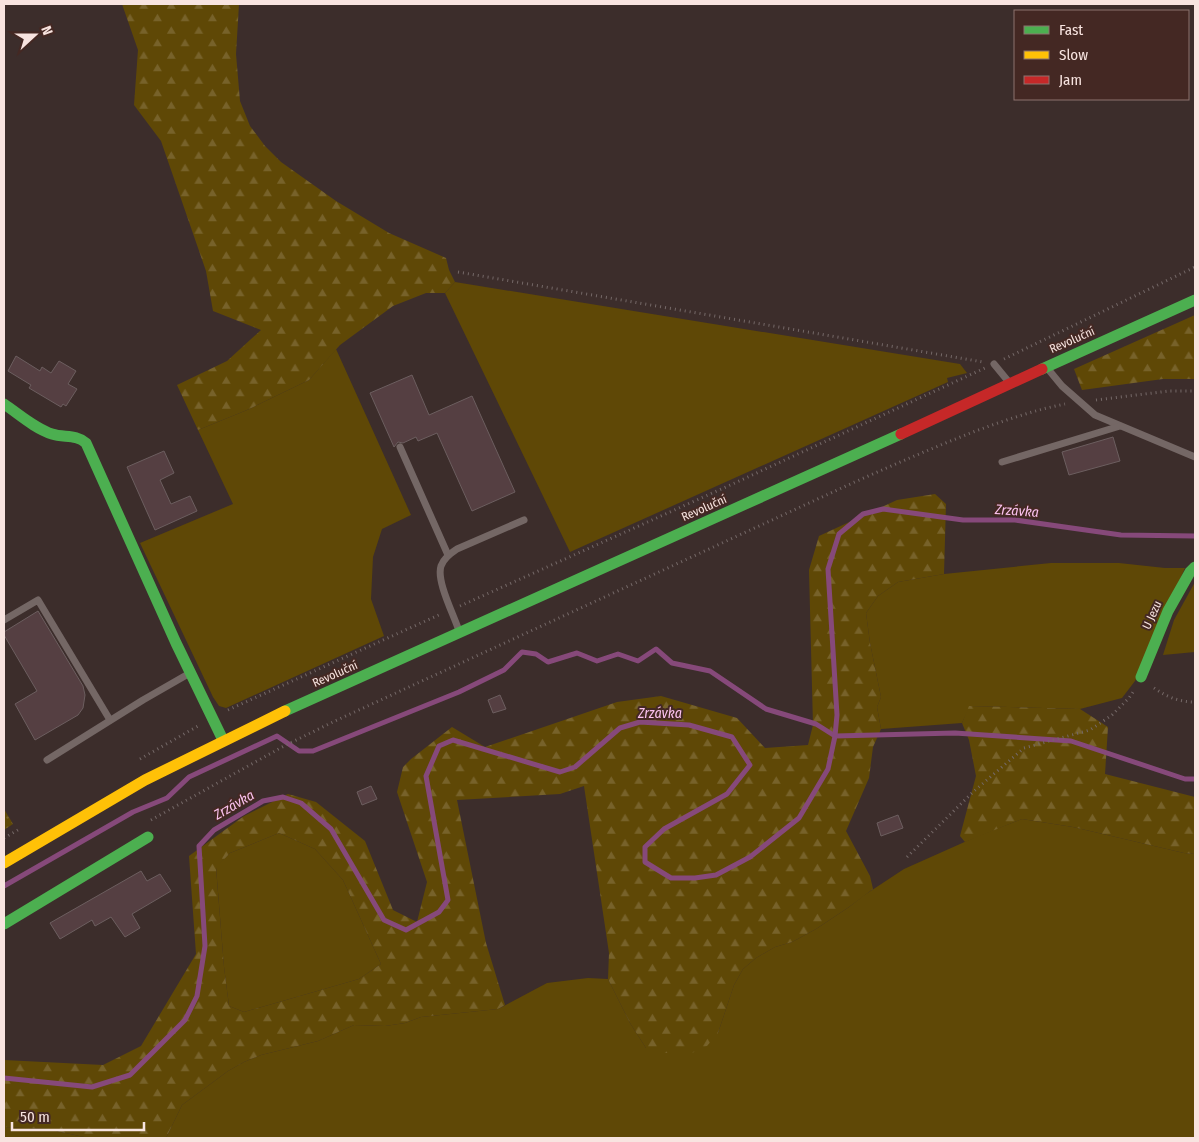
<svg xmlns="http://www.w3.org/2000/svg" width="1199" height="1142" font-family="'Fira Sans Condensed',sans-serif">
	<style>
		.grass { fill: #5f4806 }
		.forest { fill: url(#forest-firs); fill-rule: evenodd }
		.park { fill: url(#park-dots) }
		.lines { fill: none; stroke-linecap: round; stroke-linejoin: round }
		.stream { stroke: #86497a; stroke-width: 5 }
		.building { fill: #553f42; stroke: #6c5e5f }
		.path { stroke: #756968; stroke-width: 3; stroke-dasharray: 1 4; stroke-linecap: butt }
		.lane { stroke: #746765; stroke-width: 7 }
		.fast { stroke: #4caf50; stroke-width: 11 }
		.slow { stroke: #ffc107; stroke-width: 11 }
		.jam { stroke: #c62828; stroke-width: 11 }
		.labels { text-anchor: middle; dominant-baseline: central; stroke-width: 4; stroke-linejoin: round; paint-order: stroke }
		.street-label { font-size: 12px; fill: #f8e4e0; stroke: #442823 }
		.water-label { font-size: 14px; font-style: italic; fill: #fbc2ef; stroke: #442823 }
	</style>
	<defs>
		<pattern id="forest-firs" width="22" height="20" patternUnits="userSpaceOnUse" patternTransform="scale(1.25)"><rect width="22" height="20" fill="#5f4806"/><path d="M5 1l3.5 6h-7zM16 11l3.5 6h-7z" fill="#77622a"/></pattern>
		<pattern id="park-dots" width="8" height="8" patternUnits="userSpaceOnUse" patternTransform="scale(1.25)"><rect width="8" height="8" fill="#5f4806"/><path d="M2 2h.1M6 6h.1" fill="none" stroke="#77622a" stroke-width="1.8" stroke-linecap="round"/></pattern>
	</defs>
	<rect width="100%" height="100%" fill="#3c2d2b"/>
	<g class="grass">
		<path d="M455 282 960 364 967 373 947 378 948 382 570 552 445 293Z"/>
		<path d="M336 349 411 515 382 529 373 557 371 599 384 636 226 708 219 706 213 697 140 543 233 504 198 430 247 410 309 380Z"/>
		<path d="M1051 563H1119L1165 568H1185L1135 681 1122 698 1080 709 970 706 962 723 881 729 877 707 881 697 870 643 866 613 878 596 898 582 944 574Z"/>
		<path d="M1195 582V652L1163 655 1174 620Z"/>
		<path d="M1022 819 1073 827 1184 853 1195 854V1138H166L182 1105 228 1071 244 1062 261 1055 318 1041 354 1025 385 1026 405 1023 421 1017 498 1009 547 983 588 978 608 979 630 1023 646 1048 718 1033 734 985 743 969 756 958 775 947 792 942 816 929 849 907 863 896 904 869 978 836Z"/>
		<path d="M279 833 315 849 343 880 381 964 359 979 244 1012 229 1006 224 967 216 867 230 853Z"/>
		<path d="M4 1127 47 1129 89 1138H4Z"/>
	</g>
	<g class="forest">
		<path d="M122 4H239L236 54 240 101 250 126 265 146 281 162 336 201 389 233 446 258 449 270 455 282 445 293H426L393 306 340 345 309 380 247 410 198 430 177 385 227 361 261 330 213 311 206 271 161 141 134 105 138 50Z"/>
		<path d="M1195 315V379H1163L1082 390 1074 369Z"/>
		<path d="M935 494 946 504 944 574 898 582 878 596 866 613 870 643 881 697 877 707 881 729 873 747 869 778 846 831 870 876 873 889 849 907 816 929 792 942 775 947 756 958 743 969 734 985 718 1033 707 1046 692 1053H663L646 1048 630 1023 608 979 609 953 584 786 560 794 457 800 486 943 505 1005 498 1009 421 1017 405 1023 385 1026 354 1025 318 1041 261 1055 244 1062 228 1071 182 1105 166 1138H89L47 1129 4 1127V1060L103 1065 141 1046 196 954 189 856 244 816 288 794 316 802 365 841 393 910 417 922 427 882 397 792 403 767 411 759 452 727 485 747 617 702 661 696 737 718 765 748 808 745 813 725 809 570 819 536 897 500ZM279 833 315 849 343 880 381 964 359 979 244 1012 229 1006 224 967 216 868 230 853Z"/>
		<path d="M969 706 1080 709 1108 727 1105 774 1195 797V854L1184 853 1073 827 1022 819 965 842 960 836 976 776 969 740 962 723Z"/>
	</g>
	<path class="park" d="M4 809 13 824 4 830Z"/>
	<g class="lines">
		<g class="stream">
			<path d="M4 886 133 812 167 798 189 777 277 736 299 751H313L459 692 504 670 522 652 536 654 548 662 577 653 597 661 618 654 638 661 656 649 672 663 710 671 766 709 816 724 835 736 955 733 1071 741 1185 779H1195"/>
			<path d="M4 1078 92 1087 130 1075 185 1020 197 996 205 946 199 846 214 830 263 801 283 797 301 803 331 829 384 920 406 930 439 912 448 900 426 776 439 746 453 740 560 772 575 767 620 728 640 722 689 725 732 737 750 765 727 794 664 829 645 847V862L671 878H695L716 875 750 857 799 818 828 769 835 736 837 715 828 569 839 534 863 514 883 509 963 520H1015L1121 535 1195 536"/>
		</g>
	</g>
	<g class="building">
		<path d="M16 356 40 371 42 367 51 373 59 361 76 371 68 384 77 389 66 406 63 404 61 407 29 388 31 385 8 371Z"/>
		<path d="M412 375 429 415 472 396 515 492 472 511 437 433 418 441 416 437 403 443 398 442 394 447 370 393Z"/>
		<path d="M1113 437 1120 461 1069 475 1062 452Z"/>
		<path d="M164 451 174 473 160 480 171 504 190 496 197 511 155 530 127 467Z"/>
		<path d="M38 611 83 686 85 695 83 708 78 715 35 740 15 704 37 691 4 635V632Z"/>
		<path d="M500 695 506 709 493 713 488 700Z"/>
		<path d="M371 786 377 799 362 805 357 792Z"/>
		<path d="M898 815 903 828 881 836 877 823Z"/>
		<path d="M141 871 147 881 160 874 171 891 132 914 140 928 125 937 111 917 95 926 92 920 60 939 50 923Z"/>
	</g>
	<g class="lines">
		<g class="path">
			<path d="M458 272 983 362"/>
			<path d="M1004 359 1195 267"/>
			<path d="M1096 400 1169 391H1195"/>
			<path d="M460 606 737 482 985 368"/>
			<path d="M1154 688C1167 697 1179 702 1195 702"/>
			<path d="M228 710 441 614"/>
			<path d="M140 759 198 726"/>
			<path d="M151 820 284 746 335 721 846 486C888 467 930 449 973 432 1003 421 1034 410 1065 404"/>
			<path d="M4 838 18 830"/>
			<path d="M907 857 973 792 1024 748 1090 730 1112 715 1129 698 1133 692"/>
		</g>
		<g class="lane">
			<path d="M994 364 1008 381"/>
			<path d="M1048 369 1062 386 1095 415 1195 457"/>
			<path d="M400 447 448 555"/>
			<path d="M1002 462 1120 426"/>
			<path d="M4 620 38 600 110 720"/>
			<path d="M459 631C454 615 436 581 441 566 444 558 450 554 457 549L524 520"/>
			<path d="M47 760 143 700 190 673"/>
		</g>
		<g class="fast">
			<path d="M1042 369 1195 300"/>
			<path d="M4 404C19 414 34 428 52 434 64 438 76 434 86 443L176 643 223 740"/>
			<path d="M1141 677 1168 611 1190 572 1195 567"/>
			<path d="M285 711 901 434"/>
			<path d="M4 924 148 837"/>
		</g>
		<path class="slow" d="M4 863 145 780 285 711"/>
		<path class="jam" d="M901 434 1042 369"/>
	</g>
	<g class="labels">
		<g class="street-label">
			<text transform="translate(1072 340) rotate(-24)">Revoluční</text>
			<text transform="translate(704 508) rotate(-24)">Revoluční</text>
			<text transform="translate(1152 615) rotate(-66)">U Jezu</text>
			<text transform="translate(335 674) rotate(-24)">Revoluční</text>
		</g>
		<g class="water-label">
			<text transform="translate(1017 511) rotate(4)">Zrzávka</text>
			<text x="660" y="713">Zrzávka</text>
			<text transform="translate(234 805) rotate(-30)">Zrzávka</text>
		</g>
	</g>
	<rect width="1199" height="1142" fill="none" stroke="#f8e4e0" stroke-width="10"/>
	<rect x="1014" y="10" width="175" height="90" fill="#442823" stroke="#8c736f"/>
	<rect x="1024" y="26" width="25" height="8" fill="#4caf50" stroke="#8c736f"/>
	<text x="1059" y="35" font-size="15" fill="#f8e4e0">Fast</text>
	<rect x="1024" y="51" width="25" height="8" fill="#ffc107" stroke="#8c736f"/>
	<text x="1059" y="60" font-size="15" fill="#f8e4e0">Slow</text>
	<rect x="1024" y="76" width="25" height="8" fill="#c62828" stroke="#8c736f"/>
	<text x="1059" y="85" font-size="15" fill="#f8e4e0">Jam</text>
	<g transform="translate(35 35) rotate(69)" stroke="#442823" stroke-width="4" paint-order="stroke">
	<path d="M0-4L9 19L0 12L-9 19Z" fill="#f8e4e0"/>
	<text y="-8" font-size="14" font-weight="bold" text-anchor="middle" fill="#f8e4e0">N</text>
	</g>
	<path d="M12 1122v8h132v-8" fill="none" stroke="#f8e4e0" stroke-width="2.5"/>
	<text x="20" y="1122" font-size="15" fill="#f8e4e0" stroke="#442823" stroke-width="4" paint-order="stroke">50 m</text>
</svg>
